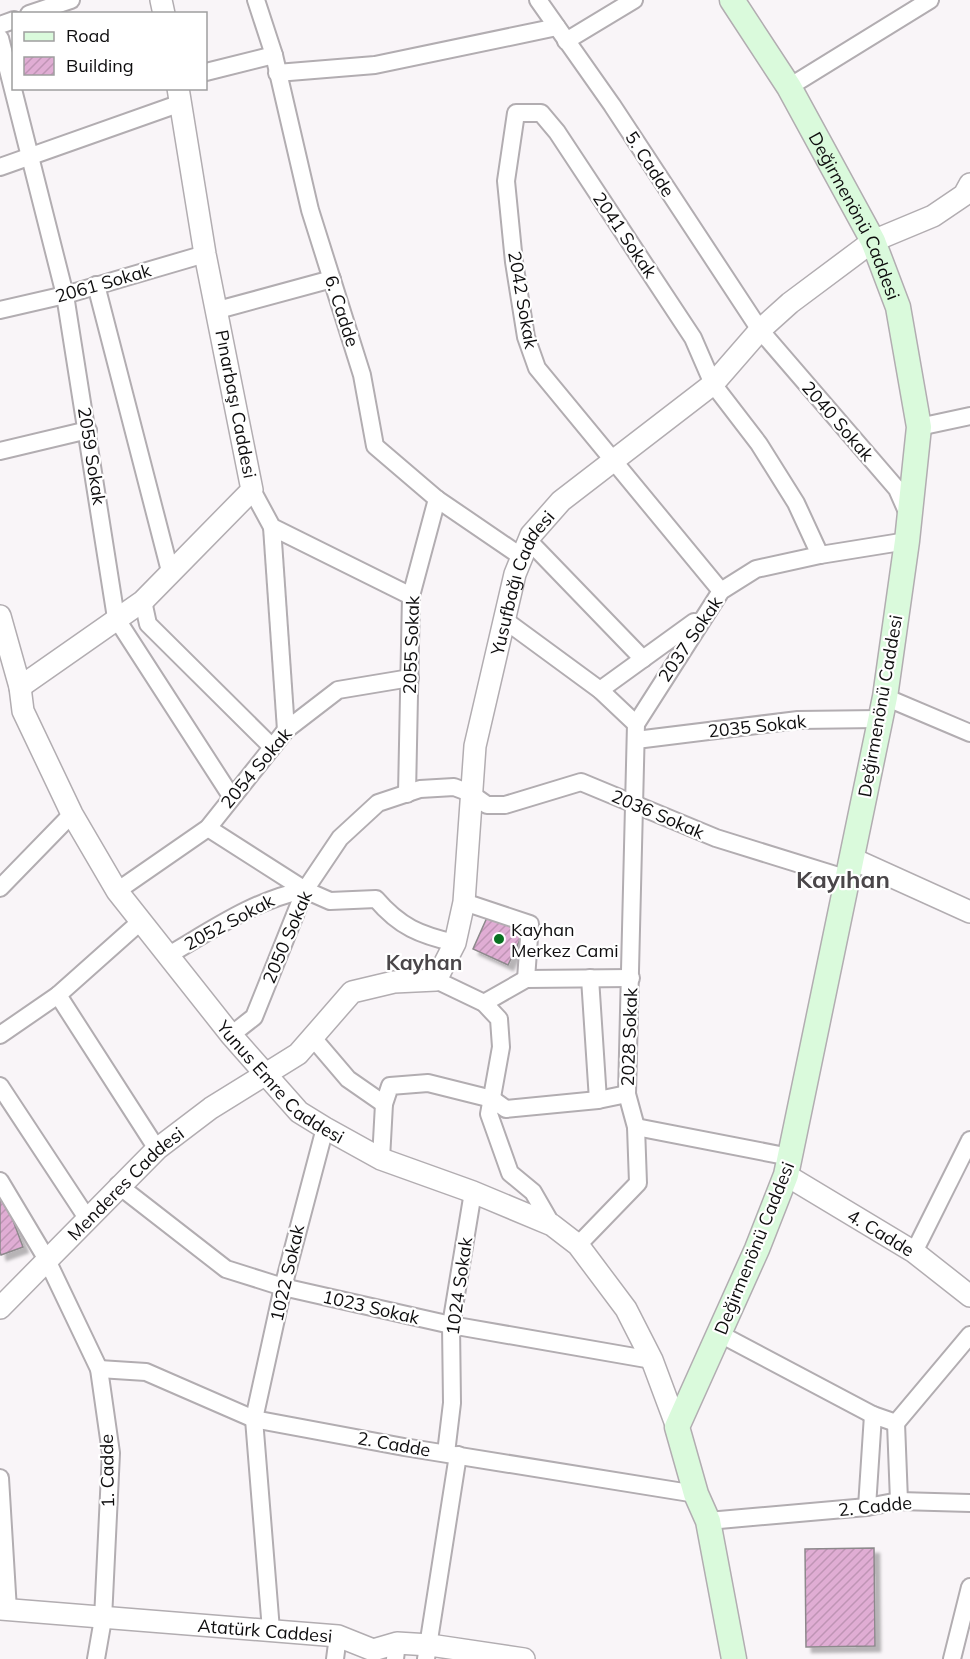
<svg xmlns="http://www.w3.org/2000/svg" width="970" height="1659" font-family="Mulish,sans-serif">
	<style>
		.building { fill: url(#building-hatch); stroke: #8d898c; stroke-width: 1.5; filter: url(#shadow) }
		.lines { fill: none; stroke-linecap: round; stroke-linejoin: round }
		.minor-casing { stroke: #b2adb1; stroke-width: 20 }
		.tertiary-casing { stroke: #b2adb1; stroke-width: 24 }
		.secondary-casing { stroke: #b2adb1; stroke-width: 27 }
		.minor { stroke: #fff; stroke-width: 16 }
		.tertiary { stroke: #fff; stroke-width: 21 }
		.secondary { stroke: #dafadc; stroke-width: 24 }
		.poi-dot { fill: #097121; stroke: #fff; stroke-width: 2 }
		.labels { text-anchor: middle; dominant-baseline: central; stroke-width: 4.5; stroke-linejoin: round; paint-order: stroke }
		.street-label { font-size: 18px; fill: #0e0d0e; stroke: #fff }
		.poi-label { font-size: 18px; fill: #0e0d0e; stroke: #fff; text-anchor: start }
		.quarter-label { font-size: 21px; font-weight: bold; fill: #4a4649; stroke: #fff }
		.district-label { font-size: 24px; font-weight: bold; fill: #4a4649; stroke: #fff }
	</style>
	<defs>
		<pattern id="building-hatch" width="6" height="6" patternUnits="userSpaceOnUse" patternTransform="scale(1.5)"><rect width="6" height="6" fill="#e0add4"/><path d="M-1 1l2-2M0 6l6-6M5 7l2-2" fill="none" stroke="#bf94b5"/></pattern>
		<filter id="shadow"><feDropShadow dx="5.5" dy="5.5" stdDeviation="1.5" flood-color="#0004"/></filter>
	</defs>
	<rect width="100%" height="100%" fill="#f9f5f8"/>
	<g class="building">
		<path d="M489 913 525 929 508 965 473 949Z"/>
		<path d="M0 1186 23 1247 1 1255 0 1252Z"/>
		<path d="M874 1548 875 1646 806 1647 805 1549Z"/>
	</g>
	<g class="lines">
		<defs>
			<g id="minor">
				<path d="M256 0 274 55 310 210 362 375 375 446 437 499 522 557"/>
				<path d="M538 0 612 105 760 330 897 489 908 514"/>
				<path d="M29 14 71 0"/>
				<path d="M0 25 14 20"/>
				<path d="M0 38 65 295 116 618 231 796"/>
				<path d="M566 41 634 0"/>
				<path d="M206 72 274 55"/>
				<path d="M277 73 375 65 557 27"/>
				<path d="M789 87 930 0"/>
				<path d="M0 167 181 103"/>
				<path d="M96 285 171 575"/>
				<path d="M0 310 65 295 205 254"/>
				<path d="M218 310 332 279"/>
				<path d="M919 427 970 416"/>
				<path d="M0 451 88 430"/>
				<path d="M252 490 272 527 411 596"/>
				<path d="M272 527 286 730"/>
				<path d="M528 540 643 659"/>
				<path d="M721 591 537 368 526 337 514 262 506 181 516 113H541L557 132 693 338 713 384 759 444 796 503 820 555"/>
				<path d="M143 601 148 624 272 747"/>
				<path d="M506 621 600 690 636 724"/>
				<path d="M600 690 694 622"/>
				<path d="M885 697 970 733"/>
				<path d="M636 740 798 720 879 719"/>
				<path d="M407 794 411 596 437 499"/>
				<path d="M208 828 305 890 330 901 376 899C400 927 420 935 455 943"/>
				<path d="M0 888 72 814"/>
				<path d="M117 891 208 828 286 730 338 690 410 678"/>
				<path d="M464 902 530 924 526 979"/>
				<path d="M167 956C212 930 254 900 305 890"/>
				<path d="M590 978 598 1100"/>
				<path d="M436 980 484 1003 499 1019 501 1047 489 1114 510 1173 533 1192 552 1225"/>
				<path d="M58 995 157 1149"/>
				<path d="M484 1003 526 979 631 978"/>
				<path d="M0 1035 58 995 140 922"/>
				<path d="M231 1035 254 1017 305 890 340 838 378 803 420 789 454 787 470 793 487 805H505L581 782 716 838 848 879"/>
				<path d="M313 1038 348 1079 384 1104"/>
				<path d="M0 1086 87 1218"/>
				<path d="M636 1127 790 1157"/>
				<path d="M381 1159 384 1104 390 1086 428 1083 492 1099 506 1109 598 1100 627 1094"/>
				<path d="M0 1181 46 1258 99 1369 111 1453 103 1619 96 1659"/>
				<path d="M118 1185 226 1269 283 1287 451 1325 652 1360"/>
				<path d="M578 1245 638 1183 636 1127 627 1094 636 724 721 591 756 569 820 555 907 541"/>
				<path d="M914 1252 970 1140"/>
				<path d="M720 1334 873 1415 896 1423"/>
				<path d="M99 1369 146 1372 254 1419 404 1447 696 1494"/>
				<path d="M896 1423 970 1335"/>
				<path d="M896 1423 899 1501"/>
				<path d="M446 1453 452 1403 451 1325 473 1192"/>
				<path d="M0 1478 8 1610"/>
				<path d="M867 1507 873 1415"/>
				<path d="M708 1521 867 1507 899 1501 970 1503"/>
				<path d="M271 1630 254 1419 283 1287 325 1128"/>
				<path d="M335 1659 338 1636"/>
				<path d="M395 1659 397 1643"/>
				<path d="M426 1659 458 1455"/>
				<path d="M952 1659 970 1587"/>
			</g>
			<g id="tertiary">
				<path d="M161 0 164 14"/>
				<path id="s1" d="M0 616 20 687 23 711 72 814 117 891 231 1035 299 1112 325 1128 381 1159 473 1192 552 1225 578 1245 626 1309 652 1360 677 1427"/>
				<path d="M20 687 143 601 252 490 205 254 178 88"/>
				<path d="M853 859 970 912"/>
				<path id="s2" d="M786 1175 914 1252 970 1296"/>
				<path id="s3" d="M0 1308 157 1149 211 1108 298 1054 352 992 394 982 436 980 455 943 464 902 475 746 515 574 531 535 561 501 713 384 760 330 790 303 873 241 933 216 964 195 970 184"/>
				<path id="s4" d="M0 1609 338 1636 373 1650 397 1643 430 1645 524 1659"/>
			</g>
			<g id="secondary">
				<path id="s5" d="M732 0 789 87 873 241 898 307 919 427 907 541 885 697 786 1175 757 1249 677 1427 696 1494 708 1521 734 1659"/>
			</g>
		</defs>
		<use href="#minor" class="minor-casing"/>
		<use href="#tertiary" class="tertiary-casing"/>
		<use href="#secondary" class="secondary-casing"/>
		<use href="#minor" class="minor"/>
		<use href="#tertiary" class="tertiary"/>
		<use href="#secondary" class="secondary"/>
	</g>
	<circle class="poi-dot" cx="499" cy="939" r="6"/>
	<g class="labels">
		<g class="street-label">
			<text transform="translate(650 164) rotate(57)">5. Cadde</text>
			<text stroke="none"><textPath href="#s5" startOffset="249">Değirmenönü Caddesi</textPath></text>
			<text transform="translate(625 235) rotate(56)">2041 Sokak</text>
			<text transform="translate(103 283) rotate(-16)">2061 Sokak</text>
			<text transform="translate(523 300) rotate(80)">2042 Sokak</text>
			<text transform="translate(342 311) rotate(72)">6. Cadde</text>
			<text transform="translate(236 404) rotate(79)">Pınarbaşı Caddesi</text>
			<text transform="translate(838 421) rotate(49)">2040 Sokak</text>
			<text transform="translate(92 456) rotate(81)">2059 Sokak</text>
			<text stroke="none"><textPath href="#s3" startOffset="972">Yusufbağı Caddesi</textPath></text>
			<text transform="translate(690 639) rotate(-56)">2037 Sokak</text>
			<text transform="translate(411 645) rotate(-88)">2055 Sokak</text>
			<text transform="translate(880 706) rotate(-80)">Değirmenönü Caddesi</text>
			<text transform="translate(757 726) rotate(-6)">2035 Sokak</text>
			<text transform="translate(256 768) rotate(-50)">2054 Sokak</text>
			<text transform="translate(658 814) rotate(23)">2036 Sokak</text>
			<text transform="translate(229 922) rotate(-28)">2052 Sokak</text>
			<text transform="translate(287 937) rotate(-67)">2050 Sokak</text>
			<text transform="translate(629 1037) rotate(-88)">2028 Sokak</text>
			<text stroke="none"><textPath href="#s1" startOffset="554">Yunus Emre Caddesi</textPath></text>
			<text stroke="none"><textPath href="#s3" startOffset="177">Menderes Caddesi</textPath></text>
			<text stroke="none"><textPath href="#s2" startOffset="111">4. Cadde</textPath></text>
			<text transform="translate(754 1248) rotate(-68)">Değirmenönü Caddesi</text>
			<text transform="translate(287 1273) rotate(-77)">1022 Sokak</text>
			<text transform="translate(459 1286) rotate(-82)">1024 Sokak</text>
			<text transform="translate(371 1307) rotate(13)">1023 Sokak</text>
			<text transform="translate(394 1444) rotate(10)">2. Cadde</text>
			<text transform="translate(107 1471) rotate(-91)">1. Cadde</text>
			<text transform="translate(875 1506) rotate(-6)">2. Cadde</text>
			<text stroke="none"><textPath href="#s4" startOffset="266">Atatürk Caddesi</textPath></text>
		</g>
		<g class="poi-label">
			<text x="511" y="929">Kayhan<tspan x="511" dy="21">Merkez Cami</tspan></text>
		</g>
		<g class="quarter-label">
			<text x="424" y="962">Kayhan</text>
		</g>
		<g class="district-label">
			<text x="843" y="879">Kayıhan</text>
		</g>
	</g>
	<rect x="12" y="12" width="195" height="78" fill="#ffffff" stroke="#9f9e9f" stroke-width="1.5"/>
	<rect x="24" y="32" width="30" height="9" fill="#dafadc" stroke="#9f9e9f" stroke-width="1.5"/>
	<text x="66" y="42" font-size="18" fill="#0e0d0e">Road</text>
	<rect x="24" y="57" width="30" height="18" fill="url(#building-hatch)" stroke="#9f9e9f" stroke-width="1.5"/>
	<text x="66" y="72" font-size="18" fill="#0e0d0e">Building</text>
</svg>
